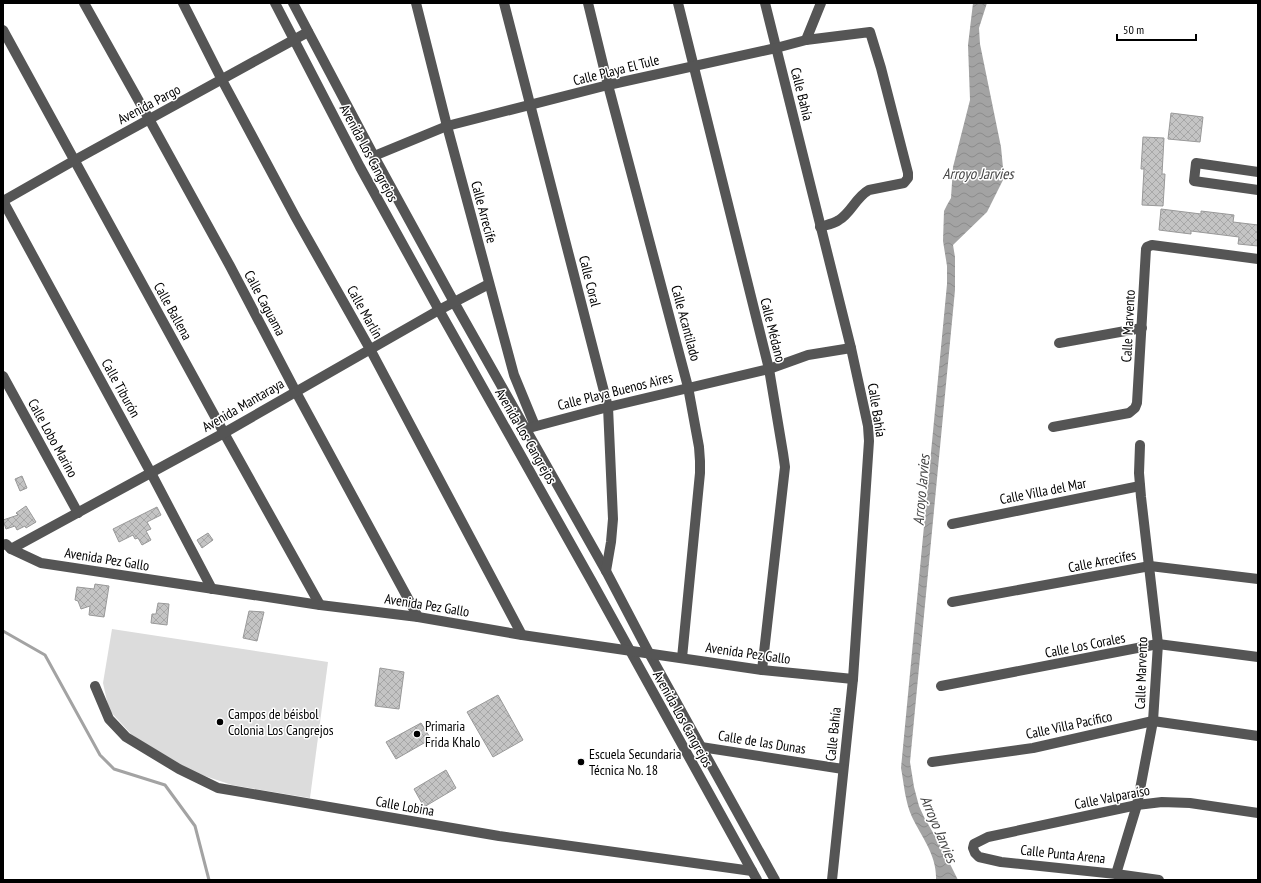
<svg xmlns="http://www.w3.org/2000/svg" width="1261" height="883" font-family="'PT Sans Narrow',sans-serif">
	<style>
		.green { fill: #dcdcdc }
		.water { fill: url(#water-waves) }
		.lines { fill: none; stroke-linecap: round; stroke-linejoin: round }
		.stream { stroke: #a3a3a3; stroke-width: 3 }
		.building { fill: url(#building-cross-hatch); stroke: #999 }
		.minor { stroke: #555; stroke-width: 10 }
		.poi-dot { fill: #000; stroke: #fff; stroke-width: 1.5 }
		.labels { text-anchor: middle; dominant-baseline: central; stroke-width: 3; stroke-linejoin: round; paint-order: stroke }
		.street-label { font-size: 14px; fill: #000; stroke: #fff }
		.poi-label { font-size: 14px; fill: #000; stroke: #fff; text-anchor: start }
		.water-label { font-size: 15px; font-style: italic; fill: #444; stroke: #fff }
	</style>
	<defs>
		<pattern id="water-waves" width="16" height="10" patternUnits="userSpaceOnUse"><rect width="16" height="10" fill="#a3a3a3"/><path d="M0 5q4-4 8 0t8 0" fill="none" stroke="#8b8b8b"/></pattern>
		<pattern id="building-cross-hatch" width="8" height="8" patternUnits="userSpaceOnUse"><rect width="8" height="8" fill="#c4c4c4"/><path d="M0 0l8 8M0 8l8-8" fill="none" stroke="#a7a7a7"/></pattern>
	</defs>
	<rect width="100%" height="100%" fill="#fff"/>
	<path class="green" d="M112 629 328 662 310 798 232 785 196 773 141 741 131 734 109 710 103 683Z"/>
	<path class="water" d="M973 3H987L979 28 980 44 1001 147 1004 178 987 212 953 245 955 257V290L910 762 914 787 919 806 924 817 943 850 958 880H936C937 855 922 838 912 817 905 802 904 784 901 768L947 284V266L943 241 944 211 947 205 951 198 953 167 970 100 968 45Z"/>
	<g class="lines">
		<path class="stream" d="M3 631 45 655 100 755 114 769 165 785 195 826 209 880"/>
	</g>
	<g class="building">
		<path d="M1171 113 1203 117 1200 142 1168 139Z"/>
		<path d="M1143 137 1164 138 1162 174H1165L1163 206 1142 205 1144 169H1141Z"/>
		<path d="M1161 209 1201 214V211L1234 215 1233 222 1258 225V246L1238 244 1239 237 1191 231V234L1159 230Z"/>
		<path d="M22 476 27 488 20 491 15 479Z"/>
		<path d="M26 506 36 522 26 528 25 526 17 530 15 526 6 529 3 520 18 515 16 513Z"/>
		<path d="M157 507 161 515 147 522 151 529 146 531 151 540 142 545 138 538 135 539 133 535 119 542 113 529Z"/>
		<path d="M208 533 213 540 202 548 197 540Z"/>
		<path d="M95 584 109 586 104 617 89 615 90 606 81 609 78 601 75 600 77 587 94 589Z"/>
		<path d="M158 603 169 604 167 625 151 623 152 614H156Z"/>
		<path d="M249 611 264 612 257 641 243 638Z"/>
		<path d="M380 668 404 672 399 709 375 706Z"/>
		<path d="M498 695 523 740 493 757 467 712Z"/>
		<path d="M421 723 431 739 396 759 386 742Z"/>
		<path d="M446 770 456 788 424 807 414 789Z"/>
	</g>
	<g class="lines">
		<g class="minor">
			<path d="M84 3 149 119 230 266 296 392 418 617"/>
			<path d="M183 3 222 80 296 218 370 349 522 635"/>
			<path d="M275 3 360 167 439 310 591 580 757 880"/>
			<path d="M293 3 374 156 454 302 606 571 649 653 775 880"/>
			<path d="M416 3 447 126 514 375 535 426"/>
			<path d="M504 3 608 407 613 519 611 542 606 571"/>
			<path d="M588 3 608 85 688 387 699 447 700 461V473L682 658"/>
			<path d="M678 3 769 369 783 453 785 467 762 670"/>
			<path d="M765 3 851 348 868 426 869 441 853 679 832 880"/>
			<path d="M3 30 224 433 320 605"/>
			<path d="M806 40 821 3"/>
			<path d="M374 156 447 126 608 85 776 48 806 40 870 32 881 68 908 173V178L904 183 869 190C856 197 851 213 839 220 833 224 826 225 820 227"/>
			<path d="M1258 172 1196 163 1194 181 1258 190"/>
			<path d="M3 201 151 473 212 589"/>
			<path d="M3 201 75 160 308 32"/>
			<path d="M1059 343 1142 328"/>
			<path d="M3 376 78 513"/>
			<path d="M1053 427 1129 413 1135 408 1137 403 1146 249 1147 247 1152 245 1258 259"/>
			<path d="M529 428 608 407 769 369 808 355 851 348"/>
			<path d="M952 524 1140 486"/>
			<path d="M3 545 6 544 11 549 41 563 320 605 418 617 522 635 762 670 853 679"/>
			<path d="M11 549 224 433 439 310 489 284"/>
			<path d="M952 602 1150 566 1258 579"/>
			<path d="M95 686 109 719 126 737 179 769 218 788 499 836 752 871"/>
			<path d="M941 686 1158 644 1258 657"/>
			<path d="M701 747 843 769"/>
			<path d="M932 762 1033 748 1153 721 1258 736"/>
			<path d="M1116 874 1137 805 1153 721 1158 644 1141 497 1139 473 1140 445"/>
			<path d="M1159 880 1116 874 1001 862 979 857 975 853 973 848 974 844 988 837 1137 805 1162 802 1190 803 1258 813"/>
		</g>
	</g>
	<g class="poi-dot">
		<circle cx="220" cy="722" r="4"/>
		<circle cx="417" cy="734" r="4"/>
		<circle cx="581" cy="762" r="4"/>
	</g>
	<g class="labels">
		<g class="street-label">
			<text transform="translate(616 70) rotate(-14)">Calle Playa El Tule</text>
			<text transform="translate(802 94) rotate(76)">Calle Bahía</text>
			<text transform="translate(149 104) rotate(-28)">Avenida Pargo</text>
			<text transform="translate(369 153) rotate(62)">Avenida Los Cangrejos</text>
			<text transform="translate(484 212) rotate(75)">Calle Arrecife</text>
			<text transform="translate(590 281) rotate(76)">Calle Coral</text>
			<text transform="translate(265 303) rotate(62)">Calle Caguama</text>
			<text transform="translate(173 311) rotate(61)">Calle Ballena</text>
			<text transform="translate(365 312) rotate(61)">Calle Marlín</text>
			<text transform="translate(686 323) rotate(75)">Calle Acantilado</text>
			<text transform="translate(1128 326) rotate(-87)">Calle Marvento</text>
			<text transform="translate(773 330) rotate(76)">Calle Médano</text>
			<text transform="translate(121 388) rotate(61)">Calle Tiburón</text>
			<text transform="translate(615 391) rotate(-14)">Calle Playa Buenos Aires</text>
			<text transform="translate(243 405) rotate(-30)">Avenida Mantaraya</text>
			<text transform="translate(877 410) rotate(81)">Calle Bahía</text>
			<text transform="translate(526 436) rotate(60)">Avenida Los Cangrejos</text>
			<text transform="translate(53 438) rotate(61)">Calle Lobo Marino</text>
			<text transform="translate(1043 491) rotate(-11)">Calle Villa del Mar</text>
			<text transform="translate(107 559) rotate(9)">Avenida Pez Gallo</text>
			<text transform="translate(1102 561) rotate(-11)">Calle Arrecifes</text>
			<text transform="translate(427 605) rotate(9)">Avenida Pez Gallo</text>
			<text transform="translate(1085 645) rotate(-11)">Calle Los Corales</text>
			<text transform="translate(748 653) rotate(8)">Avenida Pez Gallo</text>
			<text transform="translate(1141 673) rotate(-88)">Calle Marvento</text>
			<text transform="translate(683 719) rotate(61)">Avenida Los Cangrejos</text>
			<text transform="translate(1069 725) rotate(-12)">Calle Villa Pacífico</text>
			<text transform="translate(833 734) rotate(-84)">Calle Bahía</text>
			<text transform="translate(762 742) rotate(9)">Calle de las Dunas</text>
			<text transform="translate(1112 797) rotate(-11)">Calle Valparaíso</text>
			<text transform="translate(405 806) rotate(10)">Calle Lobina</text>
			<text transform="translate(1063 854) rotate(6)">Calle Punta Arena</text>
		</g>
		<g class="poi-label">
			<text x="228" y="714">Campos de béisbol<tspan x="228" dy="16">Colonia Los Cangrejos</tspan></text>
			<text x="425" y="726">Primaria<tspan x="425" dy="16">Frida Khalo</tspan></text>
			<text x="589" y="754">Escuela Secundaria<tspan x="589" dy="16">Técnica No. 18</tspan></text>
		</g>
		<g class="water-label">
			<text x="978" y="173">Arroyo Jarvies</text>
			<text transform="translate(921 490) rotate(-85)">Arroyo Jarvies</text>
			<text transform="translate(939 829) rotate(67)">Arroyo Jarvies</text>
		</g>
	</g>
	<rect width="1261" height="883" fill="none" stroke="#000000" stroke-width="8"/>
	<path d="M1117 34v6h79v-6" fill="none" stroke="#000000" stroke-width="2"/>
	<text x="1123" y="34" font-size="12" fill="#000000" stroke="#ffffff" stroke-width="3" paint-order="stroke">50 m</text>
</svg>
